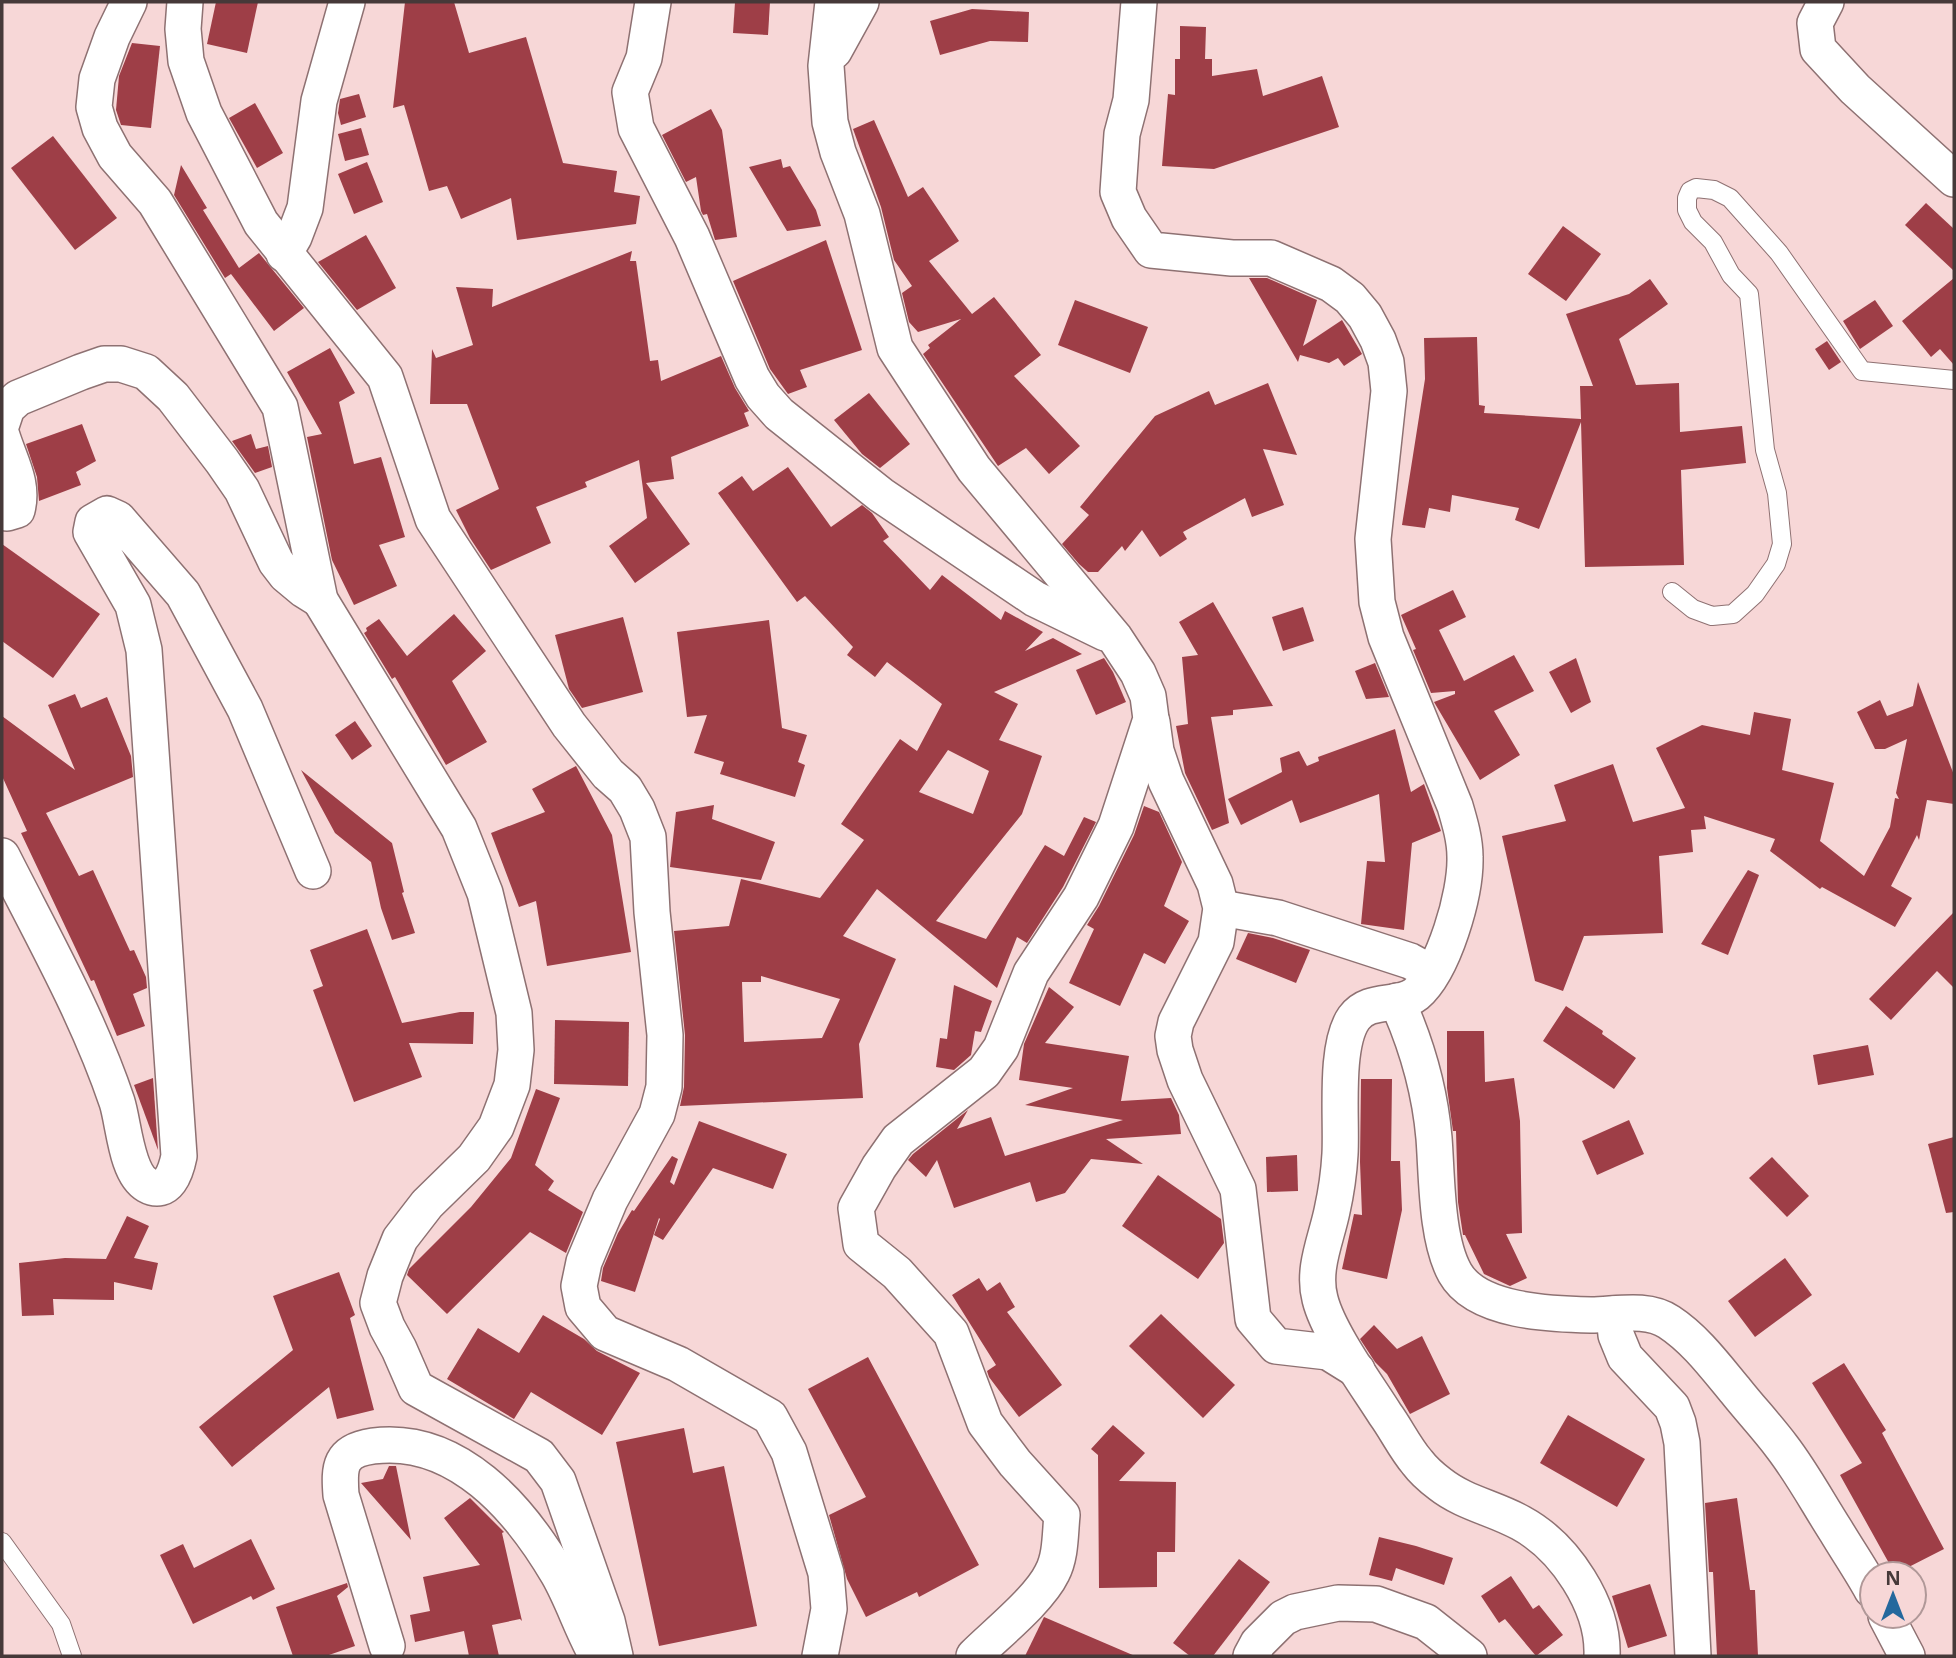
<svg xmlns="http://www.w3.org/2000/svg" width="1956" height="1658" font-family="'Noto Sans',sans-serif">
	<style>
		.building { fill: #9e3e47; fill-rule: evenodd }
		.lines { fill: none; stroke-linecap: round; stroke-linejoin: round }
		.service-casing { stroke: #8e7172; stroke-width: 20 }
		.minor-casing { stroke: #8e7172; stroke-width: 38 }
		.service { stroke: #fff; stroke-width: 18 }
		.minor { stroke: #fff; stroke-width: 35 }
	</style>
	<rect width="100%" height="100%" fill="#f7d7d7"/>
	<g class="building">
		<path d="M216 2H258L247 53 207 44Z"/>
		<path d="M405 2H454L469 53 526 37 563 163 617 171 614 192 640 196 636 224 517 240 511 198 461 219 447 186 429 191 404 105 393 108Z"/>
		<path d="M735 2H770L768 35 733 33Z"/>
		<path d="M972 9 1029 12 1028 42 990 41 940 55 930 21Z"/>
		<path d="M1180 26 1206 27 1205 59H1212V76L1257 69 1263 96 1322 76 1339 127 1214 169 1162 166 1168 94 1175 95V59H1180Z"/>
		<path d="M132 43 160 46 151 128 121 125 116 110 119 76Z"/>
		<path d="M359 94 366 117 341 125 338 113 340 99Z"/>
		<path d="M255 103 283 153 257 168 229 118Z"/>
		<path d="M711 109 722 130 737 237 715 240 707 214 703 215 701 211 696 177 686 182 662 135Z"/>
		<path d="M874 120 908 197 923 187 959 241 929 261 972 314 994 297 1041 355 1014 376 1080 446 1049 474 1026 448 998 466 923 354 930 348 928 345 961 319 918 332 909 322 902 293 912 286 894 260 881 207 853 129Z"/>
		<path d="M361 128 369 155 345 161 338 134Z"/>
		<path d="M53 136 117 218 75 250 11 168Z"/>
		<path d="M781 159 783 168 790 166 816 210 821 226 787 231 749 167Z"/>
		<path d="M367 162 383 202 354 214 338 174Z"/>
		<path d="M181 165 207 208 203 210 239 268 259 253 304 308 274 331 231 274 225 278 174 195Z"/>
		<path d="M1926 203 1954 229V271L1905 225Z"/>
		<path d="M1563 226 1601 254 1566 301 1528 274Z"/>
		<path d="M366 235 396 288 357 310 318 262Z"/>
		<path d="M826 240 862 350 800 370 807 387 788 394 770 369 733 281Z"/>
		<path d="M632 251 630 261H636L650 361 658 360 661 381 721 356 735 388 749 411 744 413 749 426 671 457 674 479 646 483 690 544 635 583 609 546 647 518 639 460 585 482 587 487 536 507 551 543 491 570 470 538 456 510 499 489 467 404H430L432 349 436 358 473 345 456 287 493 289 492 307Z"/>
		<path d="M1249 278H1267L1317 300 1303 346 1342 320 1362 354 1344 366 1338 358 1329 363 1300 355 1298 362Z"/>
		<path d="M1954 278V365L1940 349 1931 357 1902 321Z"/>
		<path d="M1650 279 1668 304 1619 339 1636 385 1679 383 1680 432 1742 426 1746 463 1681 470 1684 565 1585 567 1581 422 1539 529 1515 520 1519 508 1452 495 1450 512 1429 508 1425 528 1402 525 1425 379 1424 338 1477 337 1479 405 1485 406 1484 413 1581 419 1580 386H1593L1566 314 1629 294Z"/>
		<path d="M1075 300 1148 327 1130 373 1058 345Z"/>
		<path d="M1875 300 1893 326 1860 349 1843 321Z"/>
		<path d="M1827 341 1841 362 1829 370 1815 349Z"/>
		<path d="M330 348 355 393 339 402 354 464 381 457 405 537 379 545 397 586 354 605 332 560 307 437 322 434 287 372Z"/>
		<path d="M1268 383 1297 455 1263 449 1284 505 1252 517 1245 498 1183 532 1187 539 1160 557 1142 530 1125 551 1122 546 1098 572H1088L1079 564 1062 544 1089 515 1080 507 1155 416 1209 391 1215 405Z"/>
		<path d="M869 393 910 444 880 468 862 454 834 420Z"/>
		<path d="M82 424 96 461 76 472 81 485 39 501 37 477 26 444Z"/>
		<path d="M251 434 256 449 268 446 272 467 255 473 232 441Z"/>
		<path d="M788 467 831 527 862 505 872 513 889 537 883 541 930 590 942 575 1001 620 1005 611 1043 632 1025 651 1053 638 1082 654 994 692 1018 704 999 740 1042 756 1022 814 936 921 986 939 1045 845 1064 856 1084 817 1096 822 1063 887 1027 943 1017 937 997 988 877 889 843 936 896 959 859 1044 863 1098 680 1106 684 1087 685 1035 674 931 729 926 741 879 820 898 864 840 841 824 900 739 917 751 942 704 887 662 875 677 847 655 853 647 805 596 797 602 718 493 742 476 753 491ZM948 750 989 771 973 814 919 792ZM761 976 840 999 822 1038 744 1042 742 982H761Z"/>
		<path d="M2 544 100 614 53 678 2 641Z"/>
		<path d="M1453 590 1466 617 1439 630 1464 681 1514 655 1534 691 1494 711 1520 755 1480 780 1434 702 1455 694V691L1431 693 1413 650 1416 649 1401 615Z"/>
		<path d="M1213 602 1273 706 1233 710V715L1211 717 1229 823 1212 830 1185 773 1176 726 1188 724 1182 657 1198 655 1179 622Z"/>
		<path d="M1303 607 1314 641 1283 651 1272 617Z"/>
		<path d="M454 614 486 651 452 681 487 742 446 765 395 677 392 679 364 633 367 631 366 628 379 619 407 656Z"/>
		<path d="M623 617 643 692 582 708 569 689 555 635Z"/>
		<path d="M769 620 782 728 807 735 798 762 805 765 795 797 720 774 724 762 694 753 707 715 687 717 677 632Z"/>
		<path d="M1104 658 1113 672 1126 702 1096 715 1076 670Z"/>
		<path d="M1576 658 1591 702 1571 713 1549 672Z"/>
		<path d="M1375 663 1389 697 1366 699 1355 671Z"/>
		<path d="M1918 682 1954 775V804L1927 800 1919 840 1917 835 1891 886 1912 898 1895 927 1822 887 1820 889 1770 851 1775 839 1704 816 1706 829 1691 830 1693 852 1659 856 1663 933 1584 936 1563 991 1535 981 1502 836 1566 821 1554 785 1613 764 1633 822 1685 808 1656 748 1702 725 1750 735 1754 712 1791 719 1782 770 1834 783 1820 841 1864 876 1890 827 1895 798 1899 799 1896 793 1907 739 1885 749H1875L1857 712 1880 700 1887 716 1913 706Z"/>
		<path d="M75 694 81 708 107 697 131 756 133 777 46 813 79 876 93 870 130 951 134 950 146 977 147 988 133 994 145 1026 117 1036 94 980 91 981 21 833 27 831 2 776V716L75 770 48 705Z"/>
		<path d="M355 721 372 746 352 760 335 735Z"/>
		<path d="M1395 729 1411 792 1424 784 1441 831 1412 843 1404 930 1361 924 1367 861 1385 862 1379 794 1300 823 1292 800 1241 825 1228 799 1282 772 1280 758 1299 751 1307 766 1319 761 1318 757Z"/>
		<path d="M576 766 612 835 631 952 547 966 536 901 519 907 491 833 545 812 532 789Z"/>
		<path d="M301 770 392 843 404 892 402 893 415 933 392 940 381 908 371 862 335 833Z"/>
		<path d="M714 805 712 819 775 842 761 880 670 867 676 812Z"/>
		<path d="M1144 806 1159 812 1182 862 1164 906 1189 921 1165 964 1144 953 1120 1006 1069 983 1094 929 1087 925 1099 906 1134 835Z"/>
		<path d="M1748 870 1759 875 1728 955 1701 944Z"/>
		<path d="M1954 912V988L1937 971 1891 1020 1869 999Z"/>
		<path d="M367 929 402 1023 460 1012H474L473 1044 409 1043 422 1077 354 1102 313 990 323 986 310 950Z"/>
		<path d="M1248 933 1273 938 1310 950 1296 983 1236 959Z"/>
		<path d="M954 985 992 1001 981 1032 975 1031 971 1055 954 1070 936 1067 940 1038 947 1039Z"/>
		<path d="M1049 987 1074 1007 1045 1043 1129 1056 1121 1101 1171 1098 1179 1115 1181 1134 1106 1139 1143 1164 1091 1159 1065 1193 1036 1202 1030 1182 954 1208 937 1160 926 1177 908 1160 913 1154 968 1110 957 1129 991 1117 1005 1156 1123 1120 1025 1105 1073 1088 1019 1080 1024 1044Z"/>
		<path d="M1566 1006 1603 1031 1602 1034 1636 1058 1614 1089 1543 1041Z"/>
		<path d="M555 1020 629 1022 628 1086 554 1084Z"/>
		<path d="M1447 1031H1484L1485 1082 1514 1078 1520 1121 1522 1233 1506 1234 1527 1278 1510 1286 1484 1274 1465 1235H1463L1458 1202 1456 1131H1453L1447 1088Z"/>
		<path d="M1868 1045 1874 1075 1818 1085 1813 1055Z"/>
		<path d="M153 1078 158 1150 134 1085Z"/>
		<path d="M1361 1079H1392L1391 1161H1400L1402 1210 1387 1279 1342 1269 1354 1214 1362 1215 1360 1162Z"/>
		<path d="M536 1089 560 1098 535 1165 554 1181 548 1190 583 1212 566 1253 530 1232 447 1314 407 1275 409 1269 471 1207 511 1158Z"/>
		<path d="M1629 1120 1644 1154 1597 1175 1582 1141Z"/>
		<path d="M699 1121 787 1154 773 1189 713 1168 663 1240 654 1235 660 1219 659 1218 635 1292 601 1281 603 1268 618 1233 632 1210 634 1211 672 1156 678 1159 670 1182 674 1185Z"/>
		<path d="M1954 1137V1212L1946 1213 1928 1144Z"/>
		<path d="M1297 1155 1298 1191 1267 1192 1266 1157Z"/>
		<path d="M1772 1157 1809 1196 1787 1217 1749 1178Z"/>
		<path d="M1158 1175 1221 1219 1224 1243 1198 1279 1122 1226Z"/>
		<path d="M127 1216 149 1226 134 1258 158 1263 152 1290 114 1282V1300L53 1299 54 1315 22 1316 19 1263 65 1258 106 1259Z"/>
		<path d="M1785 1258 1812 1295 1755 1337 1728 1301Z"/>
		<path d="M339 1272 355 1315 350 1318 374 1410 337 1419 329 1387 232 1467 199 1427 293 1350 273 1296Z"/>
		<path d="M979 1278 987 1291 1000 1282 1015 1307 1007 1312 1062 1385 1019 1417 989 1377 987 1371 996 1365 952 1295Z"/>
		<path d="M1161 1314 1235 1385 1203 1418 1129 1346Z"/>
		<path d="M543 1315 584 1339 597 1351 640 1373 602 1435 531 1392 514 1419 447 1379 478 1328 519 1353Z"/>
		<path d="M1374 1325 1397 1349 1422 1336 1450 1394 1410 1414 1387 1374 1375 1362 1360 1339Z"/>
		<path d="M868 1357 979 1565 919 1597 917 1592 866 1617 847 1579 829 1515 866 1497 808 1389Z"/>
		<path d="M1844 1363 1886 1430 1882 1433 1944 1549 1895 1574 1840 1475 1862 1463 1812 1383Z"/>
		<path d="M1568 1415 1645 1459 1617 1507 1540 1463Z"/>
		<path d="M1113 1425 1145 1453 1119 1481 1176 1482 1175 1552H1157V1587L1099 1588 1098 1455 1091 1449Z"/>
		<path d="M684 1428 693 1473 724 1466 757 1626 659 1646 616 1442Z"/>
		<path d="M389 1466H396L411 1540 361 1483 383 1479Z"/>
		<path d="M470 1498 504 1532 502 1533 522 1621 520 1619 492 1625 499 1656H469L464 1631 415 1642 410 1615 430 1611 423 1577 480 1565 444 1518Z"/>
		<path d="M1737 1498 1750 1590H1755L1758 1656H1717L1713 1572H1709L1705 1503Z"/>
		<path d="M1379 1537 1416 1546 1453 1558 1444 1585 1396 1568 1392 1581 1369 1575Z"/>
		<path d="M251 1539 275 1589 253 1600 251 1596 193 1624 160 1555 183 1544 194 1568Z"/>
		<path d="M1239 1559 1270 1582 1213 1656H1190L1173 1643Z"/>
		<path d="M1511 1576 1533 1609 1539 1605 1563 1635 1536 1656 1505 1619 1499 1623 1481 1596Z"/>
		<path d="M347 1583 348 1587 337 1596 355 1646 326 1656H293L276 1607Z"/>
		<path d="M1650 1584 1667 1636 1628 1648 1612 1596Z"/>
		<path d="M1044 1617 1135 1656H1025Z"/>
	</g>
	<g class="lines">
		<defs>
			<g id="service">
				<path d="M1672 592 1693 609 1712 616 1733 614 1755 594 1776 564 1782 544 1777 493 1765 450 1749 294 1731 275 1713 242 1693 222 1687 210V198L1690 191 1696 188 1714 190 1730 198 1779 253 1862 371 1954 380"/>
				<path d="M2 1542 61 1624 72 1656"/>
			</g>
			<g id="minor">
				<path d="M129 2 112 37 97 79 94 107 100 128 115 156 155 202 280 407 320 600 459 828 485 893 514 1013 516 1050 512 1085 496 1127 474 1158 427 1204 400 1239 385 1276 378 1303 387 1327 399 1349 416 1388 539 1456 558 1481 607 1621 615 1656"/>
				<path d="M185 2 183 29 186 61 204 113 261 223 385 377 433 519 569 725 608 774 625 789 637 809 648 837 652 912 665 1035 664 1087 657 1114 610 1200 584 1262 579 1286 583 1307 605 1333 678 1364 770 1417 789 1452 826 1573 829 1609 820 1656"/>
				<path d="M653 2 644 58 630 92 636 128 692 237 752 378 763 396 779 414 881 495 1035 599 1105 633"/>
				<path d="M833 2 826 66 830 122 838 152 862 214 895 348 974 469 1115 638 1138 673 1148 696 1151 719 1116 826 1081 897 1031 973 1001 1048 984 1072 898 1140 879 1167 856 1208 861 1244 897 1273 951 1333 985 1423 1015 1463 1062 1515C1060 1534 1061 1556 1052 1573 1039 1600 996 1634 974 1656"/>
				<path d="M1139 2 1131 100 1122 134 1118 192 1129 218 1151 250 1232 258H1271L1331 284 1350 298 1365 316 1378 340 1386 362 1389 391 1373 539 1377 602 1386 637 1455 806C1460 823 1465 840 1465 857 1466 894 1444 970 1416 994 1398 1008 1369 997 1354 1018 1334 1046 1342 1119 1340 1154 1339 1172 1336 1193 1332 1211 1326 1240 1312 1269 1320 1299 1328 1332 1366 1384 1385 1414 1396 1429 1405 1448 1417 1462 1423 1470 1432 1478 1440 1484 1464 1503 1494 1508 1521 1523 1565 1547 1604 1606 1602 1656"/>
				<path d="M1826 2 1815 23 1818 49 1855 89 1954 179"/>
				<path d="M834 51 861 2"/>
				<path d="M284 254 294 237 305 208 319 101 347 2"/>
				<path d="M2 423 7 408 18 398 81 372 104 364H121L146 372 173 397 222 461 242 490 276 562 286 575 304 590 320 600"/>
				<path d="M2 436C10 462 24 483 17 510L7 513 2 511"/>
				<path d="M1152 722 1156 751 1166 781 1215 884 1221 908 1216 942 1176 1022 1173 1036 1175 1050 1185 1080 1238 1189 1253 1319 1276 1346 1328 1352 1357 1370"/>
				<path d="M2 856C43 937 88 1016 117 1102 124 1124 126 1173 147 1185 168 1197 176 1171 179 1156L144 650 133 605 91 532 93 522 107 514 118 519 183 594 245 709 313 871"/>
				<path d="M1221 908 1278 918 1410 961 1432 973"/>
				<path d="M1397 1001C1416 1043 1430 1092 1434 1138 1437 1177 1436 1239 1455 1273 1477 1312 1551 1314 1591 1315 1615 1315 1647 1307 1669 1322 1695 1339 1715 1366 1735 1390 1750 1409 1767 1427 1782 1447 1802 1473 1818 1503 1836 1531 1848 1551 1861 1570 1872 1590"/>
				<path d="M1614 1314 1616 1335 1625 1357 1672 1407 1678 1423 1682 1443 1693 1656"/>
				<path d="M1886 1616 1907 1656"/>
				<path d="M387 1646 341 1495C339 1467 339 1451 373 1446 457 1435 520 1509 558 1574 573 1600 582 1630 597 1656"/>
				<path d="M1251 1656 1258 1643 1283 1618 1295 1612 1338 1603 1376 1604 1426 1622 1469 1656"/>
			</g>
		</defs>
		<use href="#service" class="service-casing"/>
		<use href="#minor" class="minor-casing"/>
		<use href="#service" class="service"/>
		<use href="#minor" class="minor"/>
	</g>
	<rect width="1956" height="1658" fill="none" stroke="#463939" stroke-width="7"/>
	<g transform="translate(1893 1595)"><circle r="33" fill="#f7d7d7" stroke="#b09898" stroke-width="2"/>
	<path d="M0-5L12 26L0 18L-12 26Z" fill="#24689d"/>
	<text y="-10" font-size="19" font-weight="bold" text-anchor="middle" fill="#463939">N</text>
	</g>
</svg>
